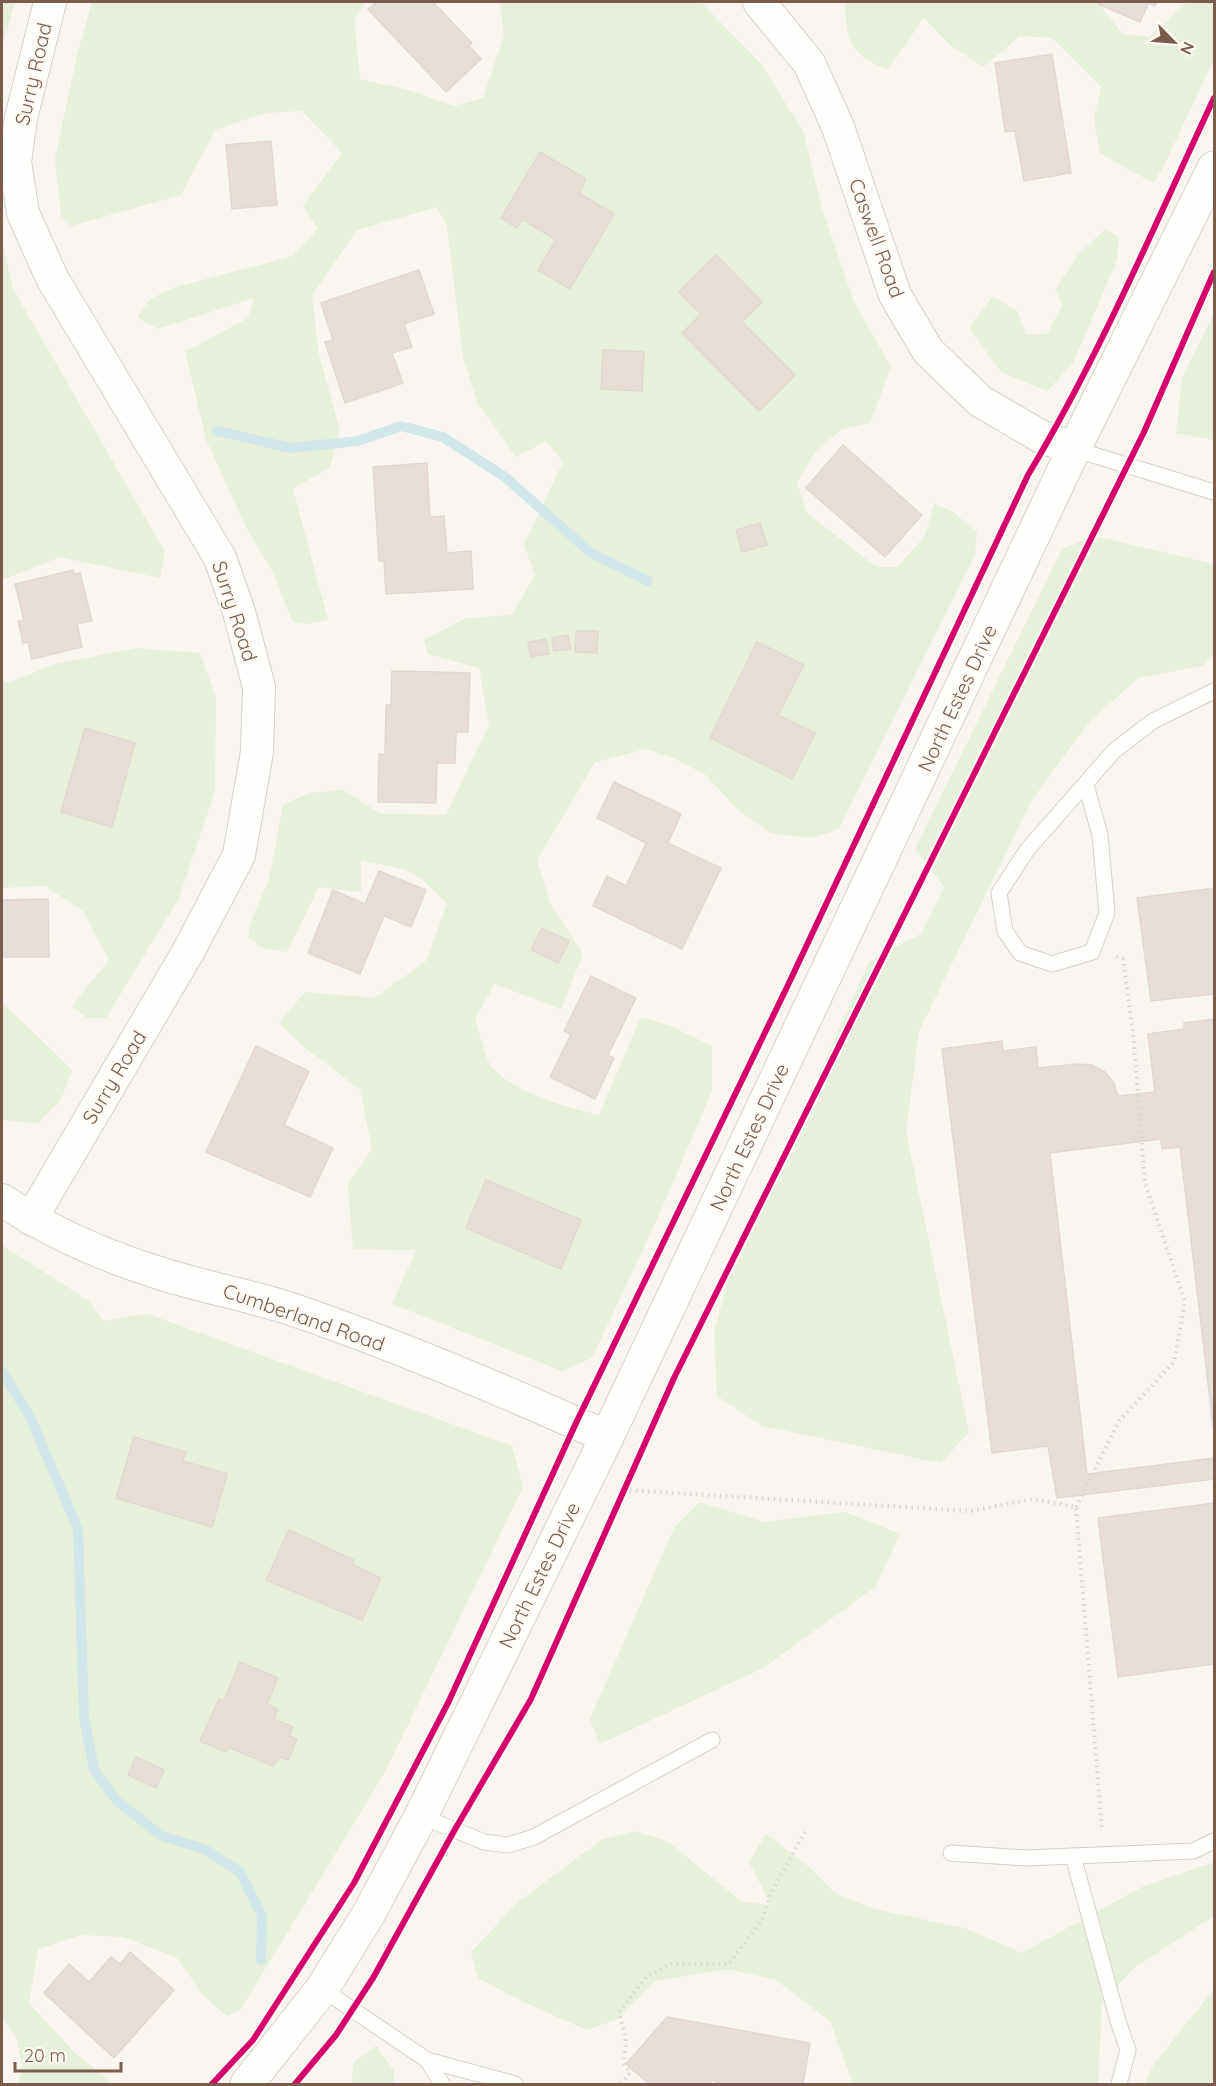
<svg xmlns="http://www.w3.org/2000/svg" width="1216" height="2086" font-family="Quicksand,sans-serif">
	<style>
		.green { fill: #e7f0db }
		.lines { fill: none; stroke-linecap: round; stroke-linejoin: round }
		.stream { stroke: #d0e8ea; stroke-width: 10 }
		.building { fill: #e6ded7; stroke: #e2d8d2; stroke-width: 1.5 }
		.lane-casing { stroke: #d7d1cb; stroke-width: 17 }
		.street-casing { stroke: #d7d1cb; stroke-width: 34 }
		.secondary-casing { stroke: #d9d2cb; stroke-width: 35 }
		.path { stroke: #dcd5d0; stroke-width: 4; stroke-dasharray: 1.5 4.5; stroke-linecap: butt }
		.lane { stroke: #fefefd; stroke-width: 15 }
		.street { stroke: #fefefd; stroke-width: 32 }
		.secondary { stroke: #fefefd; stroke-width: 33 }
		.cycleway-casing { stroke: #fffaf3; stroke-width: 10 }
		.cycleway { stroke: #d6006c; stroke-width: 6 }
		.labels { text-anchor: middle; dominant-baseline: central; stroke-width: 4.5; stroke-linejoin: round; paint-order: stroke }
		.street-label { font-size: 20px; fill: #7a5c4d; stroke: #fffaf3 }
	</style>
	<rect width="100%" height="100%" fill="#f9f5f0"/>
	<g class="green">
		<path d="M2 2H15L2 48Z"/>
		<path d="M92 2H366L354 19 360 79 408 90 454 106 483 98 504 35 500 2H701L762 65 804 133 822 209 854 302 891 367 870 423 842 429 816 451 797 483 807 513 876 567H897L925 536 934 503 953 512 977 532 975 555 838 830 810 838 770 833 737 809 706 775 673 758 646 749 595 762 537 860 550 903 583 954 561 1009 495 984 475 1018C479 1030 485 1059 492 1067 516 1094 565 1107 599 1115L641 1017 671 1026 712 1046V1091L660 1213 592 1358 562 1371 392 1304 416 1250 353 1249 348 1184 372 1149 360 1090 303 1046 279 1023 305 992 374 998 426 961 447 904C413 868 410 869 361 861V892L319 887 287 952 265 949 248 938 250 924 269 880 283 805 309 793 343 790 381 814 446 815 489 725 479 668 428 654 424 640 466 618 512 615 535 575 524 545 563 462 546 441 516 457 477 402 463 357 447 226 437 207 357 230 312 295 319 355 340 430 330 467 293 489 328 620 307 624 293 622 272 571 247 529 207 442 185 352 248 318 254 298 158 329 137 317 150 299 173 288 293 256 318 229 303 206 342 153 302 111 265 113 215 130 181 195 71 226 61 216 55 159 77 55Z"/>
		<path d="M845 2H1097L1123 34 1150 37 1187 2H1214V59L1163 168 1153 183 1100 153 1094 119 1101 87 1052 38 1020 36 983 67 949 44 924 18 887 70C847 51 848 44 845 2Z"/>
		<path d="M1105 229 1119 237 1117 260 1073 363 1047 391 1001 372 969 328 993 296 1018 312 1026 335 1047 334 1063 305 1055 290 1078 255Z"/>
		<path d="M2 241 13 289 165 552 160 578 60 557 2 580Z"/>
		<path d="M1214 313V440L1176 433 1182 378Z"/>
		<path d="M1094 536 1214 564V654L1202 666 1138 678 1089 722 1032 800 919 1031 906 1132 969 1432 941 1463 762 1426 717 1396 714 1333 729 1277 869 962 922 933 944 887 915 849 1062 549Z"/>
		<path d="M136 648 200 653 216 698 215 791 179 898 106 1018H87L72 1006 109 960 83 911 45 886 2 888V680L8 683 55 664Z"/>
		<path d="M2 1002 72 1070 61 1100 38 1123 2 1120Z"/>
		<path d="M2 1245 89 1301 104 1321 148 1314 512 1446 523 1487 385 1772 241 2009 227 2016 205 1997 177 1958 123 1937 81 1935 38 1949 29 2003 76 2054 114 2084H16L23 2072 16 2037 2 2018Z"/>
		<path d="M700 1502 764 1522 845 1512 900 1534 875 1587 763 1668 600 1744 590 1719 674 1528Z"/>
		<path d="M634 1831 667 1841 742 1902 771 1905 749 1862 766 1834 809 1867 836 1894 875 1909 967 1929 1022 1953 1142 1887 1214 1862V1916L1134 1968 1102 2002 1098 2084H853L830 2021 776 1980 728 1969 655 1981 618 2019 587 2030 526 2003 478 1978 471 1952 518 1902 601 1840Z"/>
		<path d="M1214 1989 1213 2084H1144L1154 2064Z"/>
		<path d="M376 2046 394 2071 393 2084H352L353 2063Z"/>
	</g>
	<g class="lines">
		<g class="stream">
			<path d="M217 431 291 448 358 441 401 426 443 437 505 477 591 553 648 581"/>
			<path d="M2 1371 30 1417 78 1529 84 1717 94 1770 117 1801 162 1836 204 1849 240 1872 262 1916 261 1960"/>
		</g>
	</g>
	<g class="building">
		<path d="M377 2H433L472 43 469 46 481 59 446 92 368 9Z"/>
		<path d="M1099 2H1157L1155 6 1149 3 1140 22 1098 4Z"/>
		<path d="M1052 54 1071 173 1024 181 1015 131 1005 132 995 63Z"/>
		<path d="M271 141 277 205 232 209 226 145Z"/>
		<path d="M540 152 586 179 579 193 614 214 570 289 538 270 556 240 522 219 517 228 501 218Z"/>
		<path d="M716 255 762 302 742 322 795 375 759 411 682 333 701 314 679 292Z"/>
		<path d="M419 270 434 314 404 324 412 347 392 353 403 383 345 403 325 342 333 340 321 303Z"/>
		<path d="M603 350 644 352 642 391 601 389Z"/>
		<path d="M843 445 922 515 885 557 806 488Z"/>
		<path d="M427 463 430 517 444 516 447 553 471 551 473 589 386 594 384 561H379L373 467Z"/>
		<path d="M760 523 767 545 742 552 736 530Z"/>
		<path d="M73 570 75 574 80 573 92 621 77 624 82 647 32 659 28 642 23 643 18 621 24 620 15 584Z"/>
		<path d="M576 631H598L597 653 575 652Z"/>
		<path d="M568 635 571 649 554 651 552 638Z"/>
		<path d="M546 639 549 654 531 657 528 642Z"/>
		<path d="M757 642 804 665 778 715 815 733 792 779 710 738Z"/>
		<path d="M392 671 470 673 468 732H456L455 763H437L436 803 378 802 379 754 385 755 386 705H391Z"/>
		<path d="M85 728 135 743 112 827 61 812Z"/>
		<path d="M614 782 681 814 668 843 721 868 682 949 593 906 607 876 626 886 646 843 597 818Z"/>
		<path d="M379 871 426 890 411 927 384 916 360 974 308 953 333 890 365 904Z"/>
		<path d="M1214 888V994L1151 1001 1137 898Z"/>
		<path d="M48 899 49 957H2V900Z"/>
		<path d="M542 928 569 941 558 963 531 950Z"/>
		<path d="M591 976 636 998 608 1055 614 1058 595 1099 550 1077 571 1034 564 1031Z"/>
		<path d="M1214 1019V1434L1180 1147 1162 1149 1161 1139 1050 1153 1087 1474 1214 1458V1479L1057 1498 1048 1446 992 1453 942 1049 1002 1041 1003 1051 1036 1047 1038 1068 1077 1064 1092 1065 1105 1072 1114 1083 1118 1096 1155 1092 1148 1034 1184 1029V1023Z"/>
		<path d="M256 1046 309 1071 284 1125 333 1148 310 1197 206 1152Z"/>
		<path d="M486 1180 581 1220 561 1269 466 1228Z"/>
		<path d="M134 1437 186 1452 183 1461 227 1474 212 1527 116 1498Z"/>
		<path d="M1214 1503V1664L1118 1677 1098 1518Z"/>
		<path d="M289 1530 354 1560 352 1564 381 1578 362 1620 266 1580Z"/>
		<path d="M240 1662 278 1678 267 1704 278 1710 274 1719 293 1727 289 1736 297 1739 288 1760 280 1757 273 1766 228 1747 226 1752 200 1741 219 1699 224 1701Z"/>
		<path d="M136 1757 164 1770 156 1788 128 1775Z"/>
		<path d="M130 1952 174 1990 114 2058 44 1993 69 1964 89 1982 111 1957 120 1964Z"/>
		<path d="M667 2017 810 2043 803 2084H718L713 2080 709 2084H649L626 2064Z"/>
	</g>
	<g class="lines">
		<defs>
			<g id="lane">
				<path d="M1074 449 1214 492"/>
				<path d="M1086 785 1100 835 1107 913 1092 952 1052 964 1020 953 1005 931 999 893 1027 850 1114 751 1153 721 1214 691"/>
				<path d="M421 1816 484 1842 508 1845 534 1837 712 1740"/>
				<path d="M951 1853 1027 1858 1193 1851 1214 1841"/>
				<path d="M1073 1856 1118 2021 1128 2050 1119 2084"/>
				<path d="M322 1989 427 2060 442 2084"/>
				<path d="M427 2060 515 2084"/>
			</g>
			<g id="street">
				<path d="M759 2 809 63 838 127 895 295 928 351 980 401 1040 436 1074 449"/>
				<path d="M2 1200C48 1231 100 1254 153 1271 197 1286 244 1294 288 1308 397 1345 503 1390 607 1437"/>
				<path d="M31 1219 188 952 239 855 257 752 259 687 239 612 220 558 52 278 23 213 15 162 21 118 50 2"/>
			</g>
			<path id="secondary" d="M247 2084 322 1989 368 1915 421 1816 607 1437 1074 449 1214 168"/>
		</defs>
		<use href="#lane" class="lane-casing"/>
		<use href="#street" class="street-casing"/>
		<use href="#secondary" class="secondary-casing"/>
		<g class="path">
			<path d="M624 1490 971 1511 1032 1499 1076 1507 1102 1831"/>
			<path d="M1076 1507 1119 1421 1174 1362 1185 1302 1145 1183 1133 1032 1123 959 1116 956"/>
			<path d="M621 2084 630 2073 624 2063 626 2039 619 2012 647 1976 671 1964H729L762 1920 771 1893 806 1830"/>
		</g>
		<use href="#lane" class="lane"/>
		<use href="#street" class="street"/>
		<use href="#secondary" class="secondary"/>
		<defs>
			<g id="cycleway">
				<path d="M212 2084 253 2040 354 1883 448 1703 576 1423 788 985 1028 475C1100 355 1155 224 1214 98"/>
				<path d="M295 2084 336 2035 373 1978 454 1831 531 1699 674 1378 1144 432 1214 272"/>
			</g>
		</defs>
		<use href="#cycleway" class="cycleway-casing"/>
		<use href="#cycleway" class="cycleway"/>
	</g>
	<g class="labels">
		<g class="street-label">
			<text transform="translate(33 74) rotate(-77)">Surry Road</text>
			<text transform="translate(877 238) rotate(70)">Caswell Road</text>
			<text transform="translate(235 611) rotate(72)">Surry Road</text>
			<text transform="translate(957 698) rotate(-65)">North Estes Drive</text>
			<text transform="translate(114 1077) rotate(-59)">Surry Road</text>
			<text transform="translate(749 1137) rotate(-65)">North Estes Drive</text>
			<text transform="translate(304 1317) rotate(19)">Cumberland Road</text>
			<text transform="translate(539 1575) rotate(-64)">North Estes Drive</text>
		</g>
	</g>
	<rect width="1216" height="2086" fill="none" stroke="#7a5c4d" stroke-width="6"/>
	<g transform="translate(1174 42) rotate(115)" stroke="#fffaf3" stroke-width="4.5" paint-order="stroke">
	<path d="M0-4.5L10 22L0 15L-10 22Z" fill="#7a5c4d"/>
	<text y="-9" font-size="16" font-weight="bold" text-anchor="middle" fill="#7a5c4d">N</text>
	</g>
	<path d="M15 2062v9h106v-9" fill="none" stroke="#7a5c4d" stroke-width="3"/>
	<text x="24" y="2062" font-size="18" fill="#7a5c4d" stroke="#fffaf3" stroke-width="4.5" paint-order="stroke">20 m</text>
</svg>
